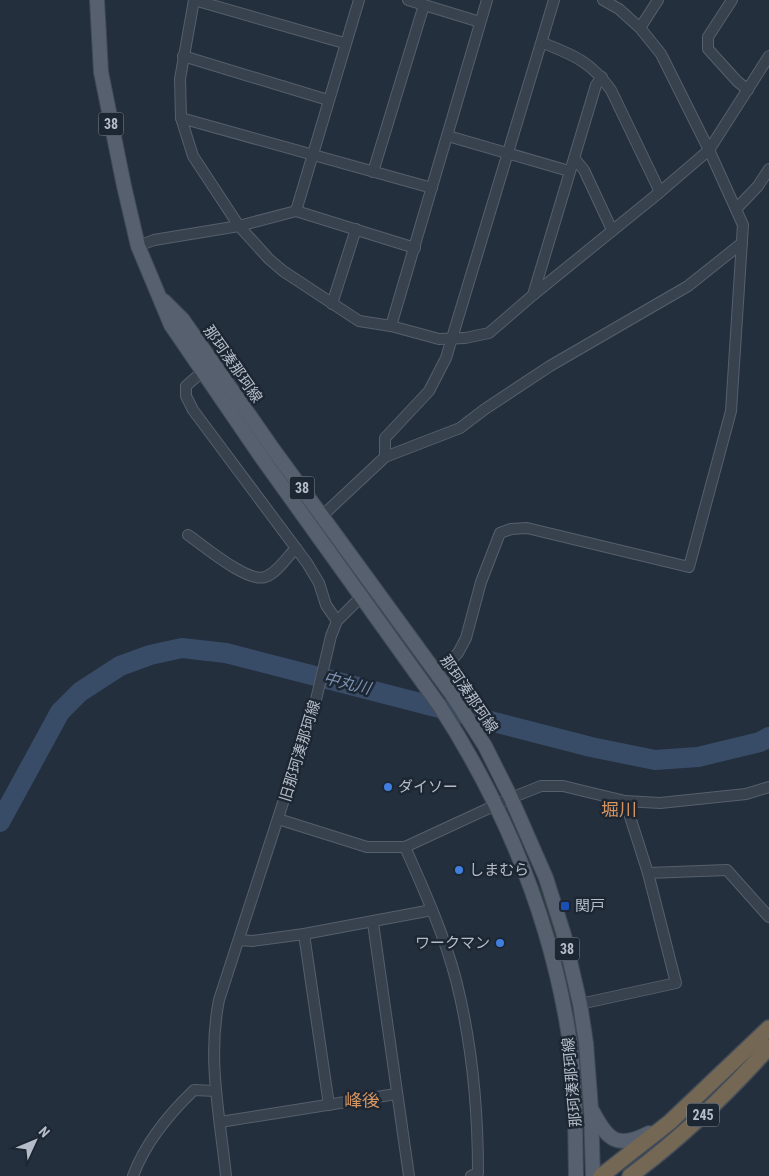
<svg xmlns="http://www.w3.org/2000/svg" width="769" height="1176" font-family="'Roboto Condensed','Noto Sans JP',sans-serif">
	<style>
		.green { fill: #263c3f }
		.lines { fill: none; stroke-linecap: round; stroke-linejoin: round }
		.river { stroke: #394c67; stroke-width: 20 }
		.minor-casing { stroke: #565f6c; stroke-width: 12 }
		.major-casing { stroke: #414a57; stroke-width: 16 }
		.highway-casing { stroke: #434c59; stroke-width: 18 }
		.minor { stroke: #38414e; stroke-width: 10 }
		.major { stroke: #56606e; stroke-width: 14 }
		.highway { stroke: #746855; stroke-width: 15 }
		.shop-dot { fill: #3f7fe0; stroke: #1d2633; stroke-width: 2 }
		.transit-dot { fill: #1a4fb4; stroke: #1d2633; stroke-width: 2 }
		.labels { text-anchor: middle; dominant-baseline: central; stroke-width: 5; stroke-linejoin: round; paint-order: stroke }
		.shield { fill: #1d2633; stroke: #878f9c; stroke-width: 1 }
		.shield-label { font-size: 14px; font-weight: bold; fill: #b4bcc9 }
		.street-label { font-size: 15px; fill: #b4bcc9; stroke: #1d2633 }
		.poi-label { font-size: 15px; fill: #b4bcc9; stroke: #1d2633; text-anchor: start }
		.water-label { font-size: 16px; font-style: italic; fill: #7c92b1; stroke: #1d2633 }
		.quarter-label { font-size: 18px; fill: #d59563; stroke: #1d2633 }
	</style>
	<rect width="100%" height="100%" fill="#242f3e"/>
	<path class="green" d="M539 876C564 947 576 1014 582 1089H579L555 949 537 878Z"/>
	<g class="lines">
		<path class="river" d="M0 822 60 712 80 692 120 666 150 655 182 648 226 653 591 747 655 760 698 757 760 742 769 737"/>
		<defs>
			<g id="minor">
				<path d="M194 0 180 79 181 118 193 156 239 226 269 259 283 271 359 321 391 326 439 339 465 338 489 333 533 295 660 192 709 150 769 56"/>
				<path d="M194 0 344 43"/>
				<path d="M408 0 480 22"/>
				<path d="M732 0 708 37V49L737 81 748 90"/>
				<path d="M640 28 658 0"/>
				<path d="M543 43C574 55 591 62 611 90L660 192"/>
				<path d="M183 56 328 100"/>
				<path d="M181 118 432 188"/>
				<path d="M448 136 569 171"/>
				<path d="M574 158 584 170 612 230"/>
				<path d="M373 172 424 5"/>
				<path d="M737 208 758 186 769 169"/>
				<path d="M296 211 359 0"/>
				<path d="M138 246 154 240 239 226 296 211 415 248"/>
				<path d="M533 295 596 85 602 77"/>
				<path d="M332 304 356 229"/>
				<path d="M391 326 487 0"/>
				<path d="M202 372 186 386V396L193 410 307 563 319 583 326 605 337 621"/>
				<path d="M385 457V438L429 391 446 358 554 0"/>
				<path d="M322 516 385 457 460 428 485 409 550 366 688 286 742 243"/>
				<path d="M188 535C203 545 247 583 265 577 277 573 287 557 296 548"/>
				<path d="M434 670 450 661 458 653 466 638 481 582 500 533 511 529 527 528 689 567 731 411 743 225 709 150 661 54 640 28 619 9 603 0"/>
				<path d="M278 819 367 847H405L511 798 541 786H563L625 801 660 803 746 794 769 787"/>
				<path d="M405 847C424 890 444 934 456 980 472 1043 478 1108 478 1173L471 1176"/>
				<path d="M648 873 727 870 769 917"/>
				<path d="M373 923 409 1176"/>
				<path d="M304 934 329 1105"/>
				<path d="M239 940 252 941 304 934 432 910"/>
				<path d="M580 1004 676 983 648 873 625 801"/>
				<path d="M220 1122 396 1094"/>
				<path d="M133 1176C145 1143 169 1114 194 1090L216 1091"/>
				<path d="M226 1176C220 1117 207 1059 219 1000L315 704 331 636 337 621 362 596"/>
			</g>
			<g id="major">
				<path d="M97 0 101 72 124 186 138 246 171 325 262 458 439 705C505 807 552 922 570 1043 576 1087 575 1132 576 1176"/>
				<path d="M164 301 183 320 273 449 453 696 485 746 511 798 546 878 564 935 580 1004 586 1043 591 1109 593 1176"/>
				<path d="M593 1112C608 1141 618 1149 649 1133"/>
			</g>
			<g id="highway">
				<path d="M601 1176 670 1122 769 1028"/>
				<path d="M630 1176C681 1138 726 1095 769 1047"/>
			</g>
		</defs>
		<use href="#minor" class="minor-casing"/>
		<use href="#major" class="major-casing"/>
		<use href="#highway" class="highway-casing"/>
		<use href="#minor" class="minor"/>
		<use href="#major" class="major"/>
		<use href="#highway" class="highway"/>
	</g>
	<g class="shop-dot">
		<circle cx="388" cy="787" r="5"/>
		<circle cx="459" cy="870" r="5"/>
		<circle cx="500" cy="943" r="5"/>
	</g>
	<rect class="transit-dot" x="560" y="901" width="10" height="10" rx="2.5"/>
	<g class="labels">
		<g class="shield">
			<rect x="98.5" y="112.5" width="25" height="23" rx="4"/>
			<rect x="289.5" y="476.5" width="25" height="23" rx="4"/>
			<rect x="554.5" y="937.5" width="25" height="23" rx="4"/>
			<rect x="687" y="1103.5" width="32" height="23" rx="4"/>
		</g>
		<g class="shield-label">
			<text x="111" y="124">38</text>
			<text x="302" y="488">38</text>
			<text x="567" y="949">38</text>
			<text x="703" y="1115">245</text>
		</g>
		<g class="street-label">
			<text transform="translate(233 364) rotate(55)">那珂湊那珂線</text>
			<text transform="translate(469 694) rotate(56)">那珂湊那珂線</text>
			<text transform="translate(300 751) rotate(-73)">旧那珂湊那珂線</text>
			<text transform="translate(572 1082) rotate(-95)">那珂湊那珂線</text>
		</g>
		<g class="poi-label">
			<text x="398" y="787">ダイソー</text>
			<text x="469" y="870">しまむら</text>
			<text x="575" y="906">関戸</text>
			<text x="490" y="943" text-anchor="end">ワークマン</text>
		</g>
		<g class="water-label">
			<text transform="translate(347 683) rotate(14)">中丸川</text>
		</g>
		<g class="quarter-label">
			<text x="619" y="809">堀川</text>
			<text x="362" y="1100">峰後</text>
		</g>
	</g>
	<g transform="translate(35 1141) rotate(46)" stroke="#1d2633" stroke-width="4" paint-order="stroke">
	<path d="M0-4L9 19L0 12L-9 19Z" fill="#b4bcc9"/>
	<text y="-8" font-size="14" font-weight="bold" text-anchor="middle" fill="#b4bcc9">N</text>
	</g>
</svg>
